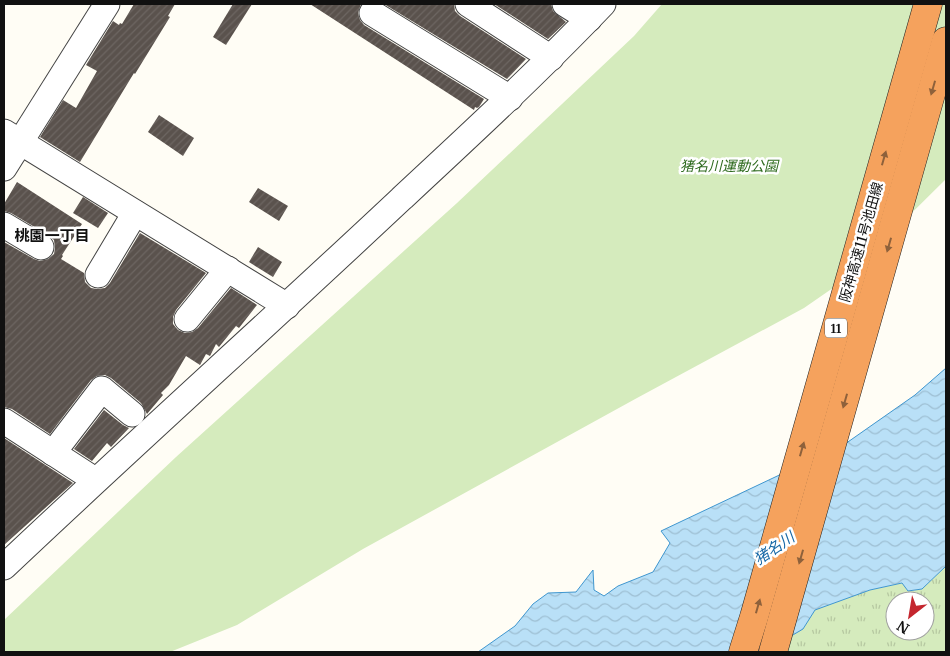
<svg xmlns="http://www.w3.org/2000/svg" width="950" height="656" font-family="Merriweather,'Noto Sans JP',serif">
	<style>
		.grass { fill: url(#grass-tufts); fill-rule: evenodd }
		.park { fill: #d5ebbd }
		.water { fill: url(#water-waves); stroke: #3f96cf }
		.building { fill: url(#building-hatch) }
		.lines { fill: none; stroke-linecap: round; stroke-linejoin: round }
		.minor-casing { stroke: #444; stroke-width: 27 }
		.highway-casing { stroke: #222; stroke-width: 29 }
		.minor { stroke: #fff; stroke-width: 25 }
		.highway { stroke: #f5a25d; stroke-width: 28 }
		.oneway { fill: #8e613b }
		.labels { text-anchor: middle; dominant-baseline: central; stroke-width: 5; stroke-linejoin: round; paint-order: stroke }
		.shield { fill: #fff; stroke: #585858; stroke-width: 1 }
		.shield-label { font-size: 12px; font-weight: bold; fill: #111 }
		.park-label { font-size: 14px; font-style: italic; fill: #2f6b1f; stroke: #fff }
		.street-label { font-size: 14px; fill: #111; stroke: #fff }
		.neighbourhood-label { font-size: 15px; font-weight: bold; fill: #111; stroke: #fff }
		.water-label { font-size: 15px; font-style: italic; fill: #1768a6; stroke: #fff }
	</style>
	<defs>
		<pattern id="grass-tufts" width="24" height="20" patternUnits="userSpaceOnUse" patternTransform="scale(1.25)"><rect width="24" height="20" fill="#d5ebbd"/><path d="M3 7l-1-3M5 7V3M7 7l1-3M15 17l-1-3M17 17v-4M19 17l1-3" fill="none" stroke="#b6c8a1"/></pattern>
		<pattern id="water-waves" width="16" height="10" patternUnits="userSpaceOnUse" patternTransform="scale(1.25)"><rect width="16" height="10" fill="#b9e0f7"/><path d="M0 5q4-4 8 0t8 0" fill="none" stroke="#9ebfd3"/></pattern>
		<pattern id="building-hatch" width="6" height="6" patternUnits="userSpaceOnUse" patternTransform="scale(1.25)"><rect width="6" height="6" fill="#5a524d"/><path d="M-1 1l2-2M0 6l6-6M5 7l2-2" fill="none" stroke="#6d6662"/></pattern>
	</defs>
	<rect width="100%" height="100%" fill="#fffdf5"/>
	<path class="grass" d="M946 566V652H764L803 629 814 610 870 590 903 583 908 591 922 589ZM895 601H925V631H895Z"/>
	<path class="park" d="M662 4H946V179L843 281 804 308 637 398 363 549 237 625 170 652H4V620L176 457 457 203 634 36Z"/>
	<path class="water" d="M946 368V566L922 589 908 591 902 583 870 590 815 610 803 629 764 652H478L515 626 533 604 548 593 576 592 593 570 594 590 604 596 618 586 653 572 670 543 661 531 845 444 915 395Z"/>
	<g class="building">
		<path d="M134 4H175L168 16 170 17 162 30 135 74 134 73 80 162 40 137 63 100 76 108 97 71 86 65 113 21 119 25 120 23 122 24Z"/>
		<path d="M233 4H252L226 45 213 37Z"/>
		<path d="M310 4H361L358 13 360 20 364 25 484 99 479 107 477 108 475 107 474 110Z"/>
		<path d="M384 4H454L455 11 460 16 526 59 507 79Z"/>
		<path d="M494 4H551L553 11 566 22 548 39Z"/>
		<path d="M159 115 194 138 183 156 148 132Z"/>
		<path d="M17 182 82 224 62 255 63 256 61 259 84 273 85 282 91 288 97 289 105 288 110 283 140 233 206 273 176 310 173 317V324L178 330 185 333 192 332 198 328 231 288 257 305 239 328 236 326 219 347 216 344 210 356 206 354 200 365 186 356 169 385 161 393 163 395 147 414 141 403 111 378 105 375 97 376 91 380 50 434 12 409 4 407V242L34 259 40 261 48 259 54 254 55 248 54 240 48 235 11 213 4 211V204Z"/>
		<path d="M258 188 288 206 279 221 249 202Z"/>
		<path d="M83 197 108 213 98 228 73 213Z"/>
		<path d="M258 247 282 262 273 277 249 262Z"/>
		<path d="M104 410 123 425 129 428 111 447 107 443 92 461 74 449Z"/>
		<path d="M4 438 73 483 4 545Z"/>
	</g>
	<g class="lines">
		<defs>
			<g id="minor">
				<path d="M468 4 551 58"/>
				<path d="M565 4 589 19"/>
				<path d="M372 13 510 98"/>
				<path d="M4 132 287 306"/>
				<path d="M4 168 107 4"/>
				<path d="M4 225 41 247"/>
				<path d="M98 275 135 213"/>
				<path d="M187 319 228 269"/>
				<path d="M4 421 95 480"/>
				<path d="M53 453 102 389 132 414"/>
				<path d="M4 567C135 443 269 323 401 199 470 135 538 72 603 4"/>
			</g>
			<g id="highway">
				<path d="M743 652 754 617 928 4"/>
				<path d="M773 652 946 41"/>
			</g>
		</defs>
		<use href="#minor" class="minor-casing"/>
		<use href="#highway" class="highway-casing"/>
		<use href="#minor" class="minor"/>
		<use href="#highway" class="highway"/>
	</g>
	<defs><path id="oneway-solid" d="M-6-.8H1V-3.2L6.5 0L1 3.2V.8H-6Z" transform="scale(1.25)"/></defs>
	<g class="oneway">
		<use href="#oneway-solid" transform="translate(933 88) rotate(106)"/>
		<use href="#oneway-solid" transform="translate(884 158) rotate(-74)"/>
		<use href="#oneway-solid" transform="translate(889 245) rotate(106)"/>
		<use href="#oneway-solid" transform="translate(845 401) rotate(106)"/>
		<use href="#oneway-solid" transform="translate(802 449) rotate(-74)"/>
		<use href="#oneway-solid" transform="translate(801 557) rotate(106)"/>
		<use href="#oneway-solid" transform="translate(758 606) rotate(-74)"/>
	</g>
	<g class="labels">
		<rect class="shield" x="825" y="318.5" width="22" height="19" rx="4"/>
		<g class="shield-label">
			<text x="836" y="328">11</text>
		</g>
		<g class="park-label">
			<text x="729" y="166">猪名川運動公園</text>
		</g>
		<g class="street-label">
			<text transform="translate(861 242) rotate(-74)">阪神高速11号池田線</text>
		</g>
		<g class="neighbourhood-label">
			<text x="52" y="235">桃園一丁目</text>
		</g>
		<g class="water-label">
			<text transform="translate(774 548) rotate(-34)">猪名川</text>
		</g>
	</g>
	<rect width="950" height="656" fill="none" stroke="#111111" stroke-width="10"/>
	<g transform="translate(910 616) rotate(211)"><circle r="24" fill="#ffffff" stroke="#a0a0a0"/>
	<path d="M0-4L9 19L0 12L-9 19Z" fill="#c4262e"/>
	<text y="-8" font-size="14" font-weight="bold" text-anchor="middle" fill="#111111">N</text>
	</g>
</svg>
